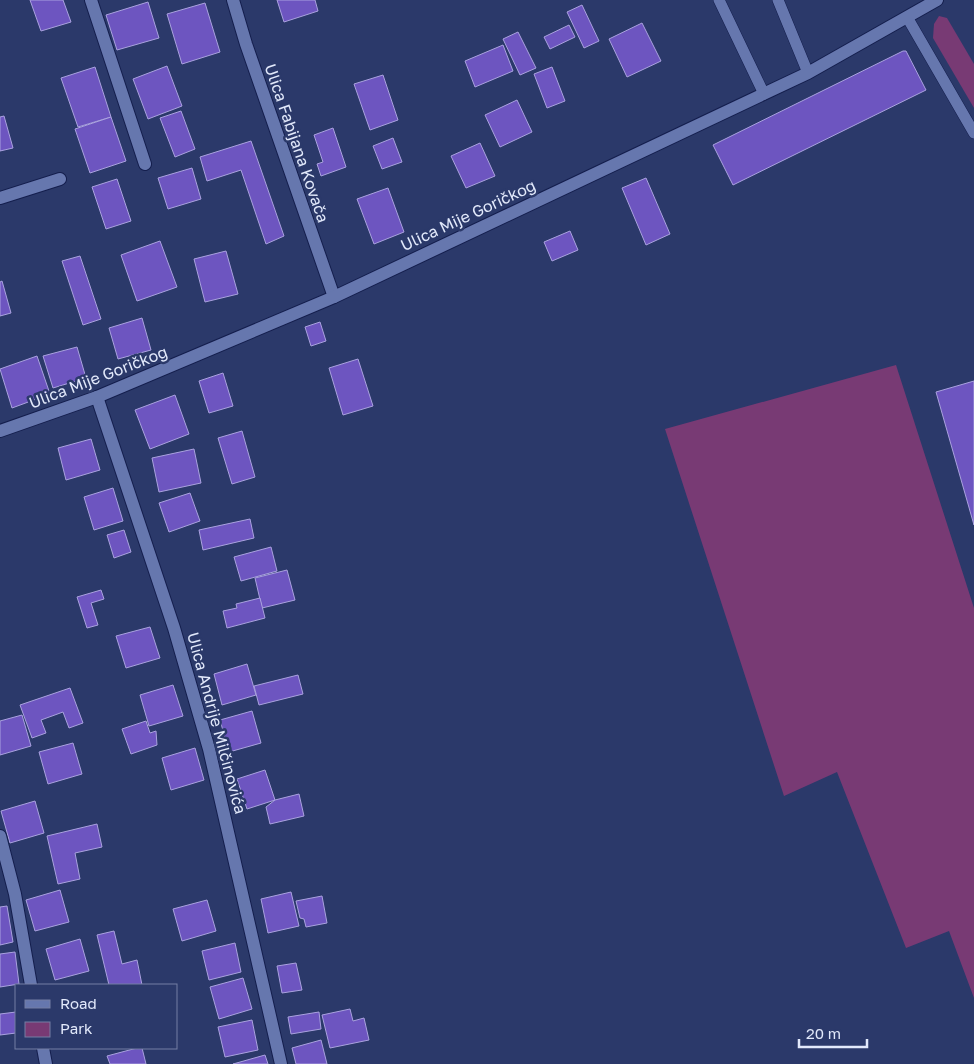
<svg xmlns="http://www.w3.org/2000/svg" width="974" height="1064" font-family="'Golos Text',sans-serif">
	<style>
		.green { fill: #783a74 }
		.building { fill: #6d55c0; stroke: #aaa2df }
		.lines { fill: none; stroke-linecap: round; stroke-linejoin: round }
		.lane-casing { stroke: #141e4d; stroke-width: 12 }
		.street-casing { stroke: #141e4d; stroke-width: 14 }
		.lane { stroke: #6677ae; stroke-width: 11 }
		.street { stroke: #6677ae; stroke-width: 12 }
		.labels { text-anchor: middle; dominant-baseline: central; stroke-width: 5; stroke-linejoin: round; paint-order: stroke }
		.street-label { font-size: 16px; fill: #e2e9fb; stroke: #2b396a }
	</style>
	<rect width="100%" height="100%" fill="#2b396a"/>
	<g class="green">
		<path d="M939 16 947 18 974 64V108L933 38 934 24Z"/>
		<path d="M896 365 974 608V998L949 931 906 948 837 772 784 796 665 429Z"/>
	</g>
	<g class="building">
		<path d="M30 0H63L71 22 41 31Z"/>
		<path d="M277 0H315L318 11 284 22Z"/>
		<path d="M148 2 159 38 117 50 106 15Z"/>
		<path d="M205 3 220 52 182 64 167 14Z"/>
		<path d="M582 5 599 41 584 48 567 12Z"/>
		<path d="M642 23 661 61 627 77 609 39Z"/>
		<path d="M569 25 575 37 550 49 544 37Z"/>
		<path d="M518 32 536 68 520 75 503 39Z"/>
		<path d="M503 45 513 71 475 87 465 61Z"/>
		<path d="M903 51H906L926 90 733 185 713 145Z"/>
		<path d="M167 66 182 106 148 119 133 79Z"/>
		<path d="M95 67 111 117 78 127 61 78Z"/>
		<path d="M552 67 565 101 547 108 534 74Z"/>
		<path d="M383 75 398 120 370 130 354 84Z"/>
		<path d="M517 100 532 132 500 147 485 115Z"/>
		<path d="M181 111 195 149 175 157 160 118Z"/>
		<path d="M4 116 13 148 0 151V117Z"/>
		<path d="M111 117 126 161 90 173 75 129Z"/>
		<path d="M333 128 346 167 321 176 317 164 323 162 314 135Z"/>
		<path d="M393 138 402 162 382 169 373 146Z"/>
		<path d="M251 141 284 236 266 244 241 170 207 181 200 157Z"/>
		<path d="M480 143 495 176 466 188 451 156Z"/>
		<path d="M192 168 201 199 168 209 158 178Z"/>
		<path d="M646 178 670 234 646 245 622 188Z"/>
		<path d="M117 179 131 221 106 229 92 187Z"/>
		<path d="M388 188 404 232 374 244 357 199Z"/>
		<path d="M570 231 578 250 552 261 544 242Z"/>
		<path d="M160 241 177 287 137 301 121 255Z"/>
		<path d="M226 251 238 294 205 302 194 259Z"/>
		<path d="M80 256 101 319 83 325 62 261Z"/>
		<path d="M2 281 11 313 0 316V282Z"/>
		<path d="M142 318 151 350 118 359 109 328Z"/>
		<path d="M320 322 326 341 311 346 305 327Z"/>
		<path d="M77 347 86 378 53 388 43 356Z"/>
		<path d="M37 356 50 394 12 408 0 369Z"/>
		<path d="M358 359 373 406 343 415 329 368Z"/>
		<path d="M223 373 233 406 209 413 199 381Z"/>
		<path d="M974 381V525L936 392Z"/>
		<path d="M175 395 189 434 150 449 135 410Z"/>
		<path d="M242 431 255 477 232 484 218 438Z"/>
		<path d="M91 439 100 470 66 480 58 448Z"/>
		<path d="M194 449 201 483 159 492 152 458Z"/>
		<path d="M113 488 123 521 94 530 84 497Z"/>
		<path d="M190 493 200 521 169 532 159 503Z"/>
		<path d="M250 519 254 538 203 550 199 530Z"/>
		<path d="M124 530 131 552 114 558 107 535Z"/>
		<path d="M271 547 277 571 241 581 234 557Z"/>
		<path d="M287 570 295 600 262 608 255 578Z"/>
		<path d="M101 590 104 599 91 603 98 625 87 628 77 597Z"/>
		<path d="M260 598 265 618 227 628 223 611 237 608 236 604Z"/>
		<path d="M150 627 160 658 126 668 116 636Z"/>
		<path d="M247 664 256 695 222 705 214 674Z"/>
		<path d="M298 675 303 694 259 705 254 686Z"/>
		<path d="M173 685 183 716 149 726 140 695Z"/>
		<path d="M70 688 83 723 69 728 63 712 41 720 46 733 32 738 20 705Z"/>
		<path d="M252 711 261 743 229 752 220 720Z"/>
		<path d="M22 715 31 746 0 755V721Z"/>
		<path d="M146 721 150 733 156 731 157 745 131 754 122 729Z"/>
		<path d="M73 743 82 774 48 784 39 752Z"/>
		<path d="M195 748 204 780 171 790 162 758Z"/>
		<path d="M265 770 275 800 247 809 237 779Z"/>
		<path d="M299 794 304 816 270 824 266 807 275 800Z"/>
		<path d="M35 801 44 833 10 843 1 811Z"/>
		<path d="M97 824 102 847 75 853 80 879 58 884 47 836Z"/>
		<path d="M60 890 69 922 35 931 26 900Z"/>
		<path d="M291 892 299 926 268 933 261 899Z"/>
		<path d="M322 896 327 923 306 927 304 919 300 918 296 901Z"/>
		<path d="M207 900 216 931 182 941 173 909Z"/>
		<path d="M7 906 13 942 0 945V907Z"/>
		<path d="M114 931 122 964 137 960 142 985H109L97 935Z"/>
		<path d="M80 939 89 971 55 980 46 949Z"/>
		<path d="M235 943 241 972 209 980 202 951Z"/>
		<path d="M15 952 19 984 0 987V954Z"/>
		<path d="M296 963 302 990 282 993 277 966Z"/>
		<path d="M243 978 252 1009 219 1019 210 987Z"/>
		<path d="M350 1009 353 1021 364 1018 369 1040 330 1048 322 1015Z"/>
		<path d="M16 1012V1033L0 1035V1014Z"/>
		<path d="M319 1012 321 1029 291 1034 288 1017Z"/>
		<path d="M252 1020 258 1050 225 1057 218 1027Z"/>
		<path d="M321 1040 327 1064H296L292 1048Z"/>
		<path d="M137 1048H142L146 1064H110L107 1056Z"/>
		<path d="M265 1055 268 1064H233Z"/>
	</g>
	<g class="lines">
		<defs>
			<g id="lane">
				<path d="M719 0 764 94"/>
				<path d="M778 0 808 73"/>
				<path d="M907 17 974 133"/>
			</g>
			<g id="street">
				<path d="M91 0 145 164"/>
				<path d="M233 0 246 44 334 297"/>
				<path d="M0 198 60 179"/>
				<path d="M97 397 174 628 209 749 281 1064"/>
				<path d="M0 431 97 397 334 297 808 73 937 0"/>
				<path d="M0 836 15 894 31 985"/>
				<path d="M43 1048 46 1064"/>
			</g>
		</defs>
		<use href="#lane" class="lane-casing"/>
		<use href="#street" class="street-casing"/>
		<use href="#lane" class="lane"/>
		<use href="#street" class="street"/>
	</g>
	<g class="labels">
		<g class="street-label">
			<text transform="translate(297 143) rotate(71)">Ulica Fabijana Kovača</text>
			<text transform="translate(468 215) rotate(-25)">Ulica Mije Goričkog</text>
			<text transform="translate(98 377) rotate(-21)">Ulica Mije Goričkog</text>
			<text transform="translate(217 723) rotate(75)">Ulica Andrije Milčinovića</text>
		</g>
	</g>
	<rect x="15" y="984" width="162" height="65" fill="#2b396a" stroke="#747fa4"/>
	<rect x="25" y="1000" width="25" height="8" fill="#6677ae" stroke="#747fa4"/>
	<text x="60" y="1009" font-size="15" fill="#e2e9fb">Road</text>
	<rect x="25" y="1022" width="25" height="15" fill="#783a74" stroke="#747fa4"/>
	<text x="60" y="1034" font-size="15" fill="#e2e9fb">Park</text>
	<path d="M799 1039v8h68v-8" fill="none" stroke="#e2e9fb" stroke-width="2.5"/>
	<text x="806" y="1039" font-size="15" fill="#e2e9fb" stroke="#2b396a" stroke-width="4" paint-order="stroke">20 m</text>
</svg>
